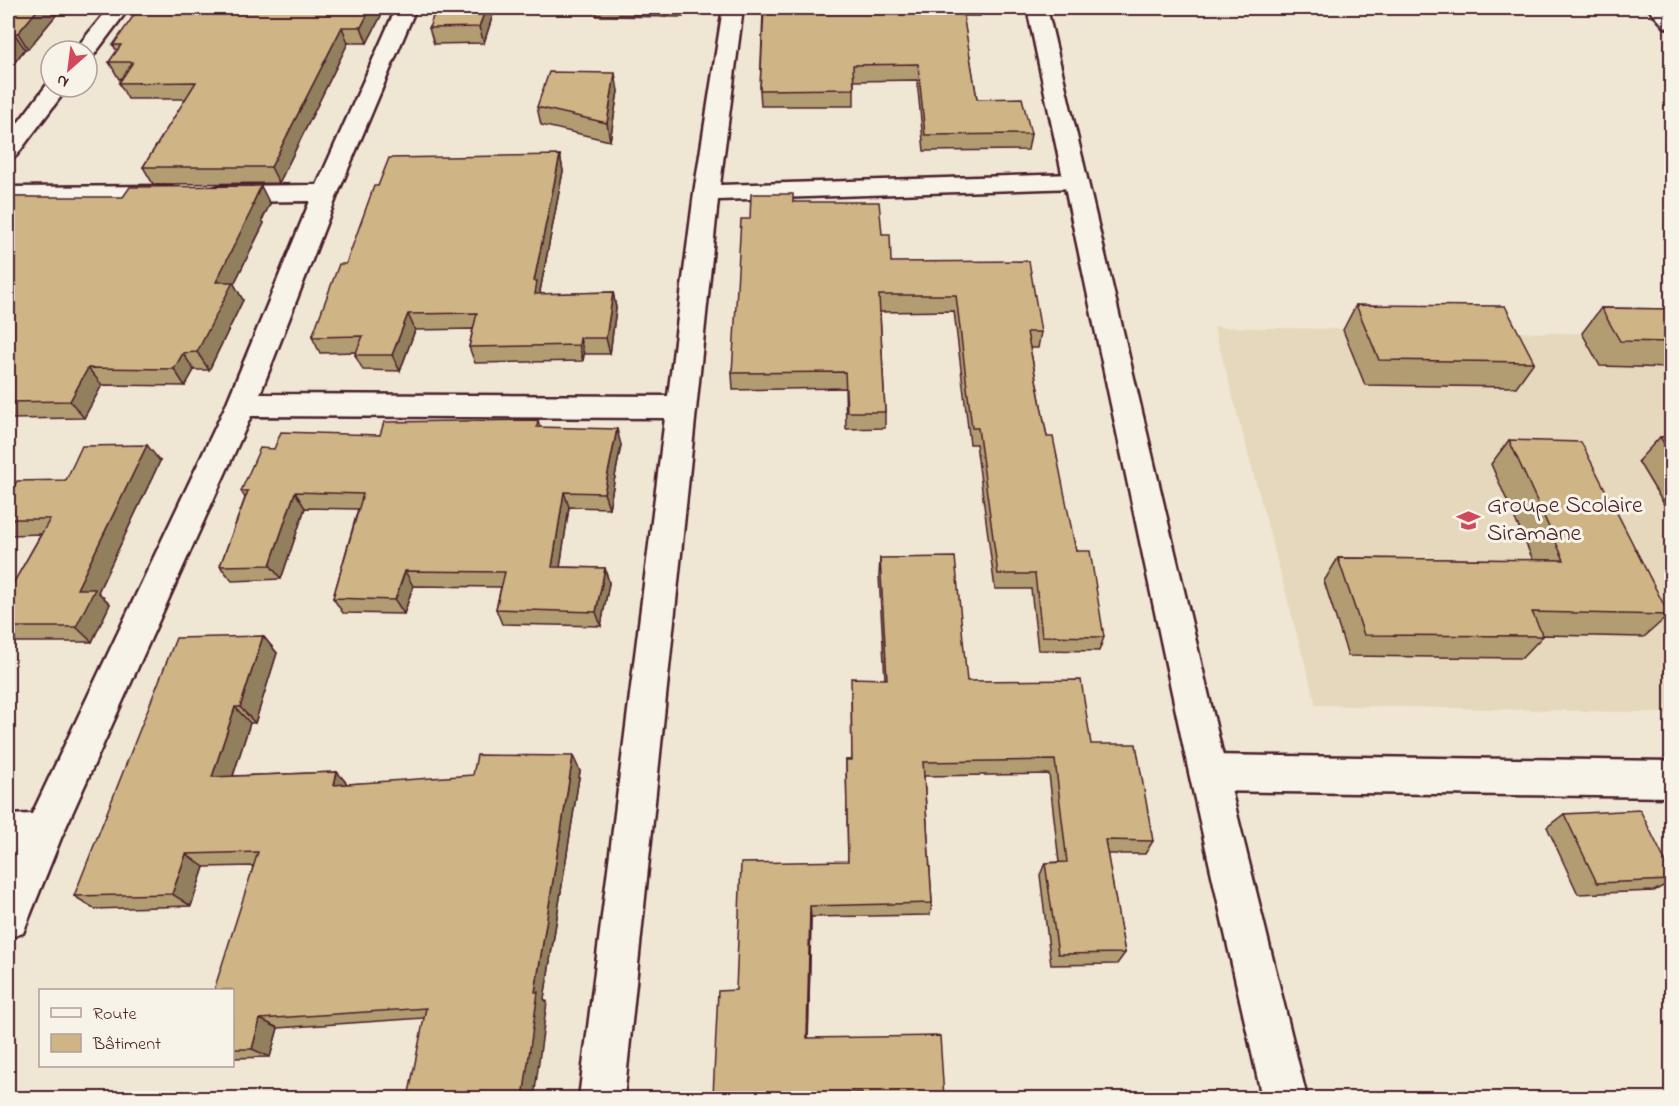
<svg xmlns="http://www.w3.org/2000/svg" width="1679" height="1106" font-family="'Indie Flower',sans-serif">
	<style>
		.built { fill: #e5d8bc }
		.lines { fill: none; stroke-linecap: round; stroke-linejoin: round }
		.minor-casing { stroke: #4a1f2b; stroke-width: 5 }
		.secondary-casing { stroke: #4a1f2b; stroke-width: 5 }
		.minor { fill: #f7f3e8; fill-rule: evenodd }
		.secondary { fill: #f7f3e8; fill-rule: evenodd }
		.wall { fill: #b29c72; stroke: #4a1f2b; stroke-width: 1.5 }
		.shaded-wall { fill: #917f5d; stroke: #4a1f2b; stroke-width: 1.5 }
		.building { fill: #cfb585; stroke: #4a1f2b; stroke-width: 1.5 }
		.labels { text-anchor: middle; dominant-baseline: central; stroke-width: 6; stroke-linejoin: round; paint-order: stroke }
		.poi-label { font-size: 24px; fill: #4a1f2b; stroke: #f7f3e8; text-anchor: start }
	</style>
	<rect width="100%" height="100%" fill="#efe7d4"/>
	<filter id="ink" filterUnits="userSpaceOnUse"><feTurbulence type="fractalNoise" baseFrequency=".0167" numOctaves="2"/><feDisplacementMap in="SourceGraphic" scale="12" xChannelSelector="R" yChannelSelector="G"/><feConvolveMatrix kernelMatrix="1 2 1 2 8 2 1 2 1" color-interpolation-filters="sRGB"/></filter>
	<g filter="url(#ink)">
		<path class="built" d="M1214 327 1671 335V713L1316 705Z"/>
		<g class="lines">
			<defs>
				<g id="minor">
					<path d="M109 8H129L93 56 87 57V51H74Z"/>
					<path d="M396 8H416L338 193 260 394 668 396 694 193 723 8H743L720 185 1075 174 1084 176 1087 181 1084 186 1075 188 718 200 624 1098H579L665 418 251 416 61 838 23 933 8 938V871L15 852 8 853V815L32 814 226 405 310 201 219 202 210 199 207 194 210 189 219 186 317 185Z"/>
					<path d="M1648 8H1669L1672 10V29L1665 27Z"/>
					<path d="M49 82 51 87H68L16 156 8 158V136Z"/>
					<path d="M171 186 180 189 183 194 180 199 8 203V187Z"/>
					<path d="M1208 755 1672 761V797L1208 791 1195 785 1189 773 1195 761Z"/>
				</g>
				<path id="secondary" d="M1027 8H1047L1227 773 1307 1098H1262L1189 773Z"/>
			</defs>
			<use href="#minor" class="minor-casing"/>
			<use href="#secondary" class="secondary-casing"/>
			<use href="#minor" class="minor"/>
			<use href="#secondary" class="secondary"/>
		</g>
		<g class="wall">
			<path d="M8 8H71L66 14H57L28 49H25L8 71Z"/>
			<path d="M385 8 367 43H348L279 183 153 184 143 167 186 99H128L119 83 122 78 119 79 109 62 117 51 113 45Z"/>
			<path d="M495 8 484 43 434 44 429 28Z"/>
			<path d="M572 8H685L683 17 597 16V13H573Z"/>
			<path d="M761 8H981L980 16H963L977 99 1031 134 1028 150 924 151 917 80 854 81V106H761L760 90 763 12H761Z"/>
			<path d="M618 91 610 141 541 125 537 107Z"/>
			<path d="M560 155 563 171 540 291 541 294 613 292 616 308 610 354H584L583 361 475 363 469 347 473 329 415 330 400 371 363 370 355 355 356 352 320 353 312 337 346 264 378 186Z"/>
			<path d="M8 197 270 204 262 220 264 223 234 284 243 300 209 370H194L185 386 102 385 84 418 8 419Z"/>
			<path d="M794 202 882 234 891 262 1041 332 1038 348H1030L1047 437 1076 551 1104 637 1099 651 1038 650 1031 589H995L976 444H970L954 311 880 312 885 412V428L846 429 845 388 733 390 732 373 750 219Z"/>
			<path d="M1356 305 1534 362 1516 387 1365 385 1343 330Z"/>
			<path d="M1601 308 1671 309V368L1600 366 1582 333Z"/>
			<path d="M538 420 540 427 621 445 609 508 569 507 560 567 605 568 609 583 601 626 502 624 496 609 501 587 413 586 404 614 343 613 333 598 358 509 305 508 281 579 232 581 220 566 245 498 241 491 274 449 380 435Z"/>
			<path d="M1660 437H1671V516L1638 461Z"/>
			<path d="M1509 440 1669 615 1644 637 1543 635V636L1522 658 1348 656 1324 581 1338 558 1533 560 1491 464Z"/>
			<path d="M160 461 98 592 110 604 92 642H8V589H10L41 534 10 535 8 532V497L66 480Z"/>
			<path d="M880 558 967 681 1091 744 1153 841 1145 854H1107L1125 953 1117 964 1051 965 1040 875 1045 863 1059 862 1049 774 924 776 932 903 930 915 811 917 808 1038 944 1098H714L713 1096 736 990 848 862 846 760H852L851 694 885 679 879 576Z"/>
			<path d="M263 636 277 653 255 723H250L233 776 337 772 347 784 580 771 544 999 547 1002 424 1018 278 1028 270 1057 232 1058V990L253 866 204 867 191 906 95 909 74 896Z"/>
			<path d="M1564 814 1671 873V882L1654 891 1578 894 1547 827Z"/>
		</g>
		<g class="shaded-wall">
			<path d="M39 8H53L57 14 28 49 18 33Z"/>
			<path d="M62 8H71L66 14Z"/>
			<path d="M371 8H385L367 43 361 27Z"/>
			<path d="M486 8H495L484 43 479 27Z"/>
			<path d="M682 8H685L683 17Z"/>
			<path d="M342 27 348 43 279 183 271 167Z"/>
			<path d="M14 33 25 49 8 71V41Z"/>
			<path d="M615 73 618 91 610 141 607 123Z"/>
			<path d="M560 155 563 171 540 291 542 297 535 294 534 281Z"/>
			<path d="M261 186 270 204 262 220 264 223 234 284 243 300 209 370 197 352 216 282Z"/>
			<path d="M613 292 616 308 610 354 606 338Z"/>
			<path d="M408 314 415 330 400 371 392 355Z"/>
			<path d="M580 338 584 354 583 361 579 345Z"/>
			<path d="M183 353 194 370 185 386 174 369Z"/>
			<path d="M88 368 102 385 84 418 70 401Z"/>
			<path d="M617 429 621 445 609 508 604 493Z"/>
			<path d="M147 445 160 461 98 592 110 604 92 642 76 627 77 589Z"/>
			<path d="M295 492 305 508 281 579 270 565Z"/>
			<path d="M564 492 569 507 558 581 552 567Z"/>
			<path d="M605 568 609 583 601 626 596 612Z"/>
			<path d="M405 571 413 586 404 614 395 600Z"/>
			<path d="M263 636 277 653 255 723 240 707Z"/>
			<path d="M235 707 250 723 228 791 212 777Z"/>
			<path d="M573 756 580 771 544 999 547 1002 534 1098H523L535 992Z"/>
			<path d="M337 772 350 787 334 785Z"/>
			<path d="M186 854 204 867 191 906 172 894Z"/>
			<path d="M810 906 811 917 808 1047 807 1038Z"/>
			<path d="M260 1019 278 1028 270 1057 252 1049Z"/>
		</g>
		<g class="building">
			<path d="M8 8H39L18 33H14L8 41Z"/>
			<path d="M139 8H371L361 27H342L271 167H143L196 82 119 83 133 62H109L121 45H113Z"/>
			<path d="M436 8H486L479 27 429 28Z"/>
			<path d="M764 8H962L977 99 1022 98 1031 134 925 135 918 64 853 65 854 89 760 90Z"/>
			<path d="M549 72 615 73 607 123 537 107Z"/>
			<path d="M560 155 534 281H537L535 294 613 292 606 338H580L579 345 469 347 477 313 408 314 392 355H355L363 336 312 337 339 264H346L374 186H378L389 158Z"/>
			<path d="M261 186 252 205H254L216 282H233L197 352 183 353 174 369 88 368 70 401 8 402V197H123L130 187Z"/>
			<path d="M751 194H793V202H879L882 234H890L891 262 1029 261 1041 332H1027L1047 437H1053L1076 551H1090L1104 637 1042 636 1035 574H998L978 428H972L956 295H879L885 412H847L845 372 732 373 741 219H750Z"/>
			<path d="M1356 305 1505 306 1534 362 1379 360Z"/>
			<path d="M1601 308 1671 309V342L1620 341Z"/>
			<path d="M538 420 537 427 617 429 604 493 564 492 552 567 605 568 596 612 496 609 505 572 405 571 395 600 333 598 363 494 295 492 270 565 220 566 248 491H241L260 448 274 449 281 432 380 435 384 422Z"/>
			<path d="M1660 437H1671V454Z"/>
			<path d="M1509 440 1581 442 1669 615 1532 612 1543 636 1364 635 1338 558 1564 560Z"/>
			<path d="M147 445 77 589H95L76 627H8V589H10L50 519H8V497L17 481 66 480 82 446Z"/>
			<path d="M955 557 967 681 1081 680 1091 744H1136L1153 841 1105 840 1125 953 1058 954 1045 863 1067 862 1055 760 923 762 932 903 810 906 807 1038 940 1036 944 1098H862V1093L713 1096 718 991 736 990 741 863 848 861 846 760H852L851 678 887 679 880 558Z"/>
			<path d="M263 636 240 707H235L212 777 337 772 334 785 473 775 477 755 573 756 535 992H538L523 1098H408L426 1008 260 1019 252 1049H232V990H214L258 852 186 854 172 894 74 896 176 638Z"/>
			<path d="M1640 810 1671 873V880L1597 883 1564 814Z"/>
		</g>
	</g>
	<defs>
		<symbol id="school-bare" viewBox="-9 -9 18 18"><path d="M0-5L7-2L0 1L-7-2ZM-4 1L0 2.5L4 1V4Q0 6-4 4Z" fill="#d1495b" stroke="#f7f3e8" stroke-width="2.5" paint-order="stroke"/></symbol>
	</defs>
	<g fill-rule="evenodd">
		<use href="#school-bare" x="1452" y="504" width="33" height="33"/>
	</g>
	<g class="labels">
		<g class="poi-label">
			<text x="1487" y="506">Groupe Scolaire<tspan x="1487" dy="28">Siramane</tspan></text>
		</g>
	</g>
	<rect width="1679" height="1106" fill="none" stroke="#f7f3e8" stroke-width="30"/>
	<rect x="15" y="15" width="1649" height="1076" fill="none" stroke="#4a1f2b" stroke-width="2" filter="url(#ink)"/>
	<rect x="39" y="989" width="195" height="78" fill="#f7f3e8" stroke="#b29e9c" stroke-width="1.5"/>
	<rect x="51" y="1008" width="30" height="9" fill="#f7f3e8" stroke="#b29e9c" stroke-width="1.5"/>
	<text x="93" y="1019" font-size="18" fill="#4a1f2b">Route</text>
	<rect x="51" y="1034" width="30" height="18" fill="#cfb585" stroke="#b29e9c" stroke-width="1.5"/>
	<text x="93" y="1049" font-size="18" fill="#4a1f2b">Bâtiment</text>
	<g transform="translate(69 69) rotate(208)"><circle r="28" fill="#f7f3e8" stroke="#b29e9c" stroke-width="1.5"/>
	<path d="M0-4.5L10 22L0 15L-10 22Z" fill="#d1495b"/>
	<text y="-9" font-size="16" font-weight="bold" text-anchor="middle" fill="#4a1f2b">N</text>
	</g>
</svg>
